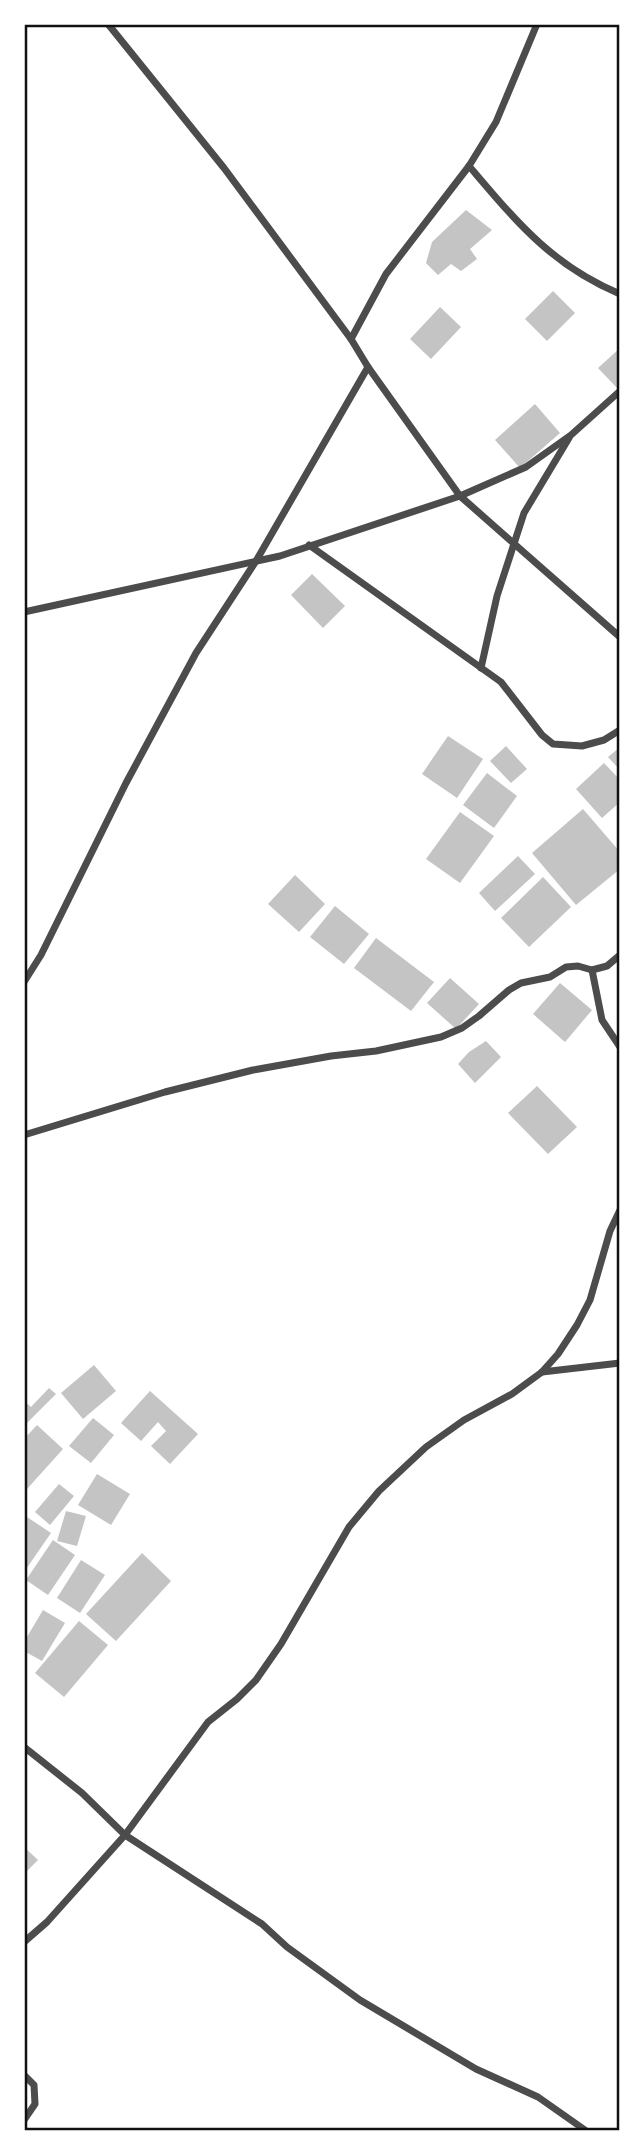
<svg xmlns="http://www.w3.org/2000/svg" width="644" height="2155" font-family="Commissioner,sans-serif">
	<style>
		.building { fill: #c4c4c4 }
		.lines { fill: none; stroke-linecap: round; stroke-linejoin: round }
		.minor { stroke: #4c4c4c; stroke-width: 7 }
		.neatline { fill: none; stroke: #111; stroke-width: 2.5 }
	</style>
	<rect width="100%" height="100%" fill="#fff"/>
	<g class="building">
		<path d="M466 210 492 230 470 249 477 259 461 271 451 264 438 275 426 263 432 242Z"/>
		<path d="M553 291 575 313 547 341 525 319Z"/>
		<path d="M440 307 461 327 431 359 410 339Z"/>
		<path d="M620 348V387L618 389 598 368Z"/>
		<path d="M535 404 560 433 520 468 495 440Z"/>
		<path d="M312 574 345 606 323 628 291 595Z"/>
		<path d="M448 736 483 759 457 798 422 774Z"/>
		<path d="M506 746 527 769 511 783 490 761Z"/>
		<path d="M620 747V770L608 757Z"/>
		<path d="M604 763 620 780V802L602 818 576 789Z"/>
		<path d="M487 773 517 796 494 828 463 805Z"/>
		<path d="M583 809 620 852V869L576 905 532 853Z"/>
		<path d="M460 812 494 836 460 883 426 859Z"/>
		<path d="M518 856 535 874 495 911 479 893Z"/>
		<path d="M295 875 325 904 299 932 268 904Z"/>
		<path d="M543 877 571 907 529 947 501 918Z"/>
		<path d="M335 906 369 934 344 964 310 937Z"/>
		<path d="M376 938 434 982 411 1011 354 968Z"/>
		<path d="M450 978 479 1004 456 1029 427 1003Z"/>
		<path d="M560 983 592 1010 565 1042 533 1014Z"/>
		<path d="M486 1041 501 1057 475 1083 458 1064 469 1052Z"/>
		<path d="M537 1086 577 1127 548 1154 508 1113Z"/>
		<path d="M94 1365 116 1391 83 1419 61 1393Z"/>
		<path d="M49 1388 56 1394 24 1426V1401L31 1407Z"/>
		<path d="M150 1391 198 1434 170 1464 151 1446 166 1431 158 1422 141 1441 121 1423Z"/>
		<path d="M93 1418 114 1435 91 1463 69 1446Z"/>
		<path d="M37 1425 63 1449 27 1489 24 1487V1439Z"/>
		<path d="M97 1474 130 1494 111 1525 78 1505Z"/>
		<path d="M59 1484 74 1496 50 1525 35 1512Z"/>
		<path d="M66 1511 86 1516 77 1546 57 1541Z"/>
		<path d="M24 1515 51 1533 24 1572Z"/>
		<path d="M53 1540 75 1555 48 1595 26 1580Z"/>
		<path d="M142 1553 171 1581 116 1641 86 1614Z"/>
		<path d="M81 1560 105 1575 80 1613 57 1598Z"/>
		<path d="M43 1610 65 1623 42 1661 24 1651V1642Z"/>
		<path d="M79 1621 108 1645 64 1697 35 1673Z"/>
		<path d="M24 1847 38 1860 24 1874Z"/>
	</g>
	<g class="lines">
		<g class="minor">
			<path d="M108 24 224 168 351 339 368 367 460 496 620 637"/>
			<path d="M469 166C516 221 551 265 620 294"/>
			<path d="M351 339 386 274 469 166 496 122 537 24"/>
			<path d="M309 545 501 682 542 735 553 744 582 746 604 740 620 730"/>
			<path d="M24 612 280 556 460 496 526 467 571 435 620 391"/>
			<path d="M481 668 497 596 524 513 569 438"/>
			<path d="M592 970 602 1020 620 1047"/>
			<path d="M24 982 41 955 126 783 196 653 256 561 368 367"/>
			<path d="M24 1135 165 1092 253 1070 331 1056 376 1051 441 1037 462 1028 479 1016 509 990 521 983 550 977 566 967 578 966 592 970 607 966 620 955"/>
			<path d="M542 1372 620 1363"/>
			<path d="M24 1747 82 1793 125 1835 262 1924 287 1947 360 2000 476 2069 538 2097 585 2130"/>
			<path d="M24 1942 47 1922 125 1835 208 1722 237 1699 256 1680 281 1644 349 1527 379 1491 426 1447 464 1420 512 1394 542 1372 558 1354 577 1325 590 1300 610 1231 620 1210"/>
			<path d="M24 2075 34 2085 35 2104 24 2120"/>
		</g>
	</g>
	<rect width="644" height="2155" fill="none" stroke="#ffffff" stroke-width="52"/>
	<rect x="26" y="26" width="592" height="2103" class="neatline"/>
</svg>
